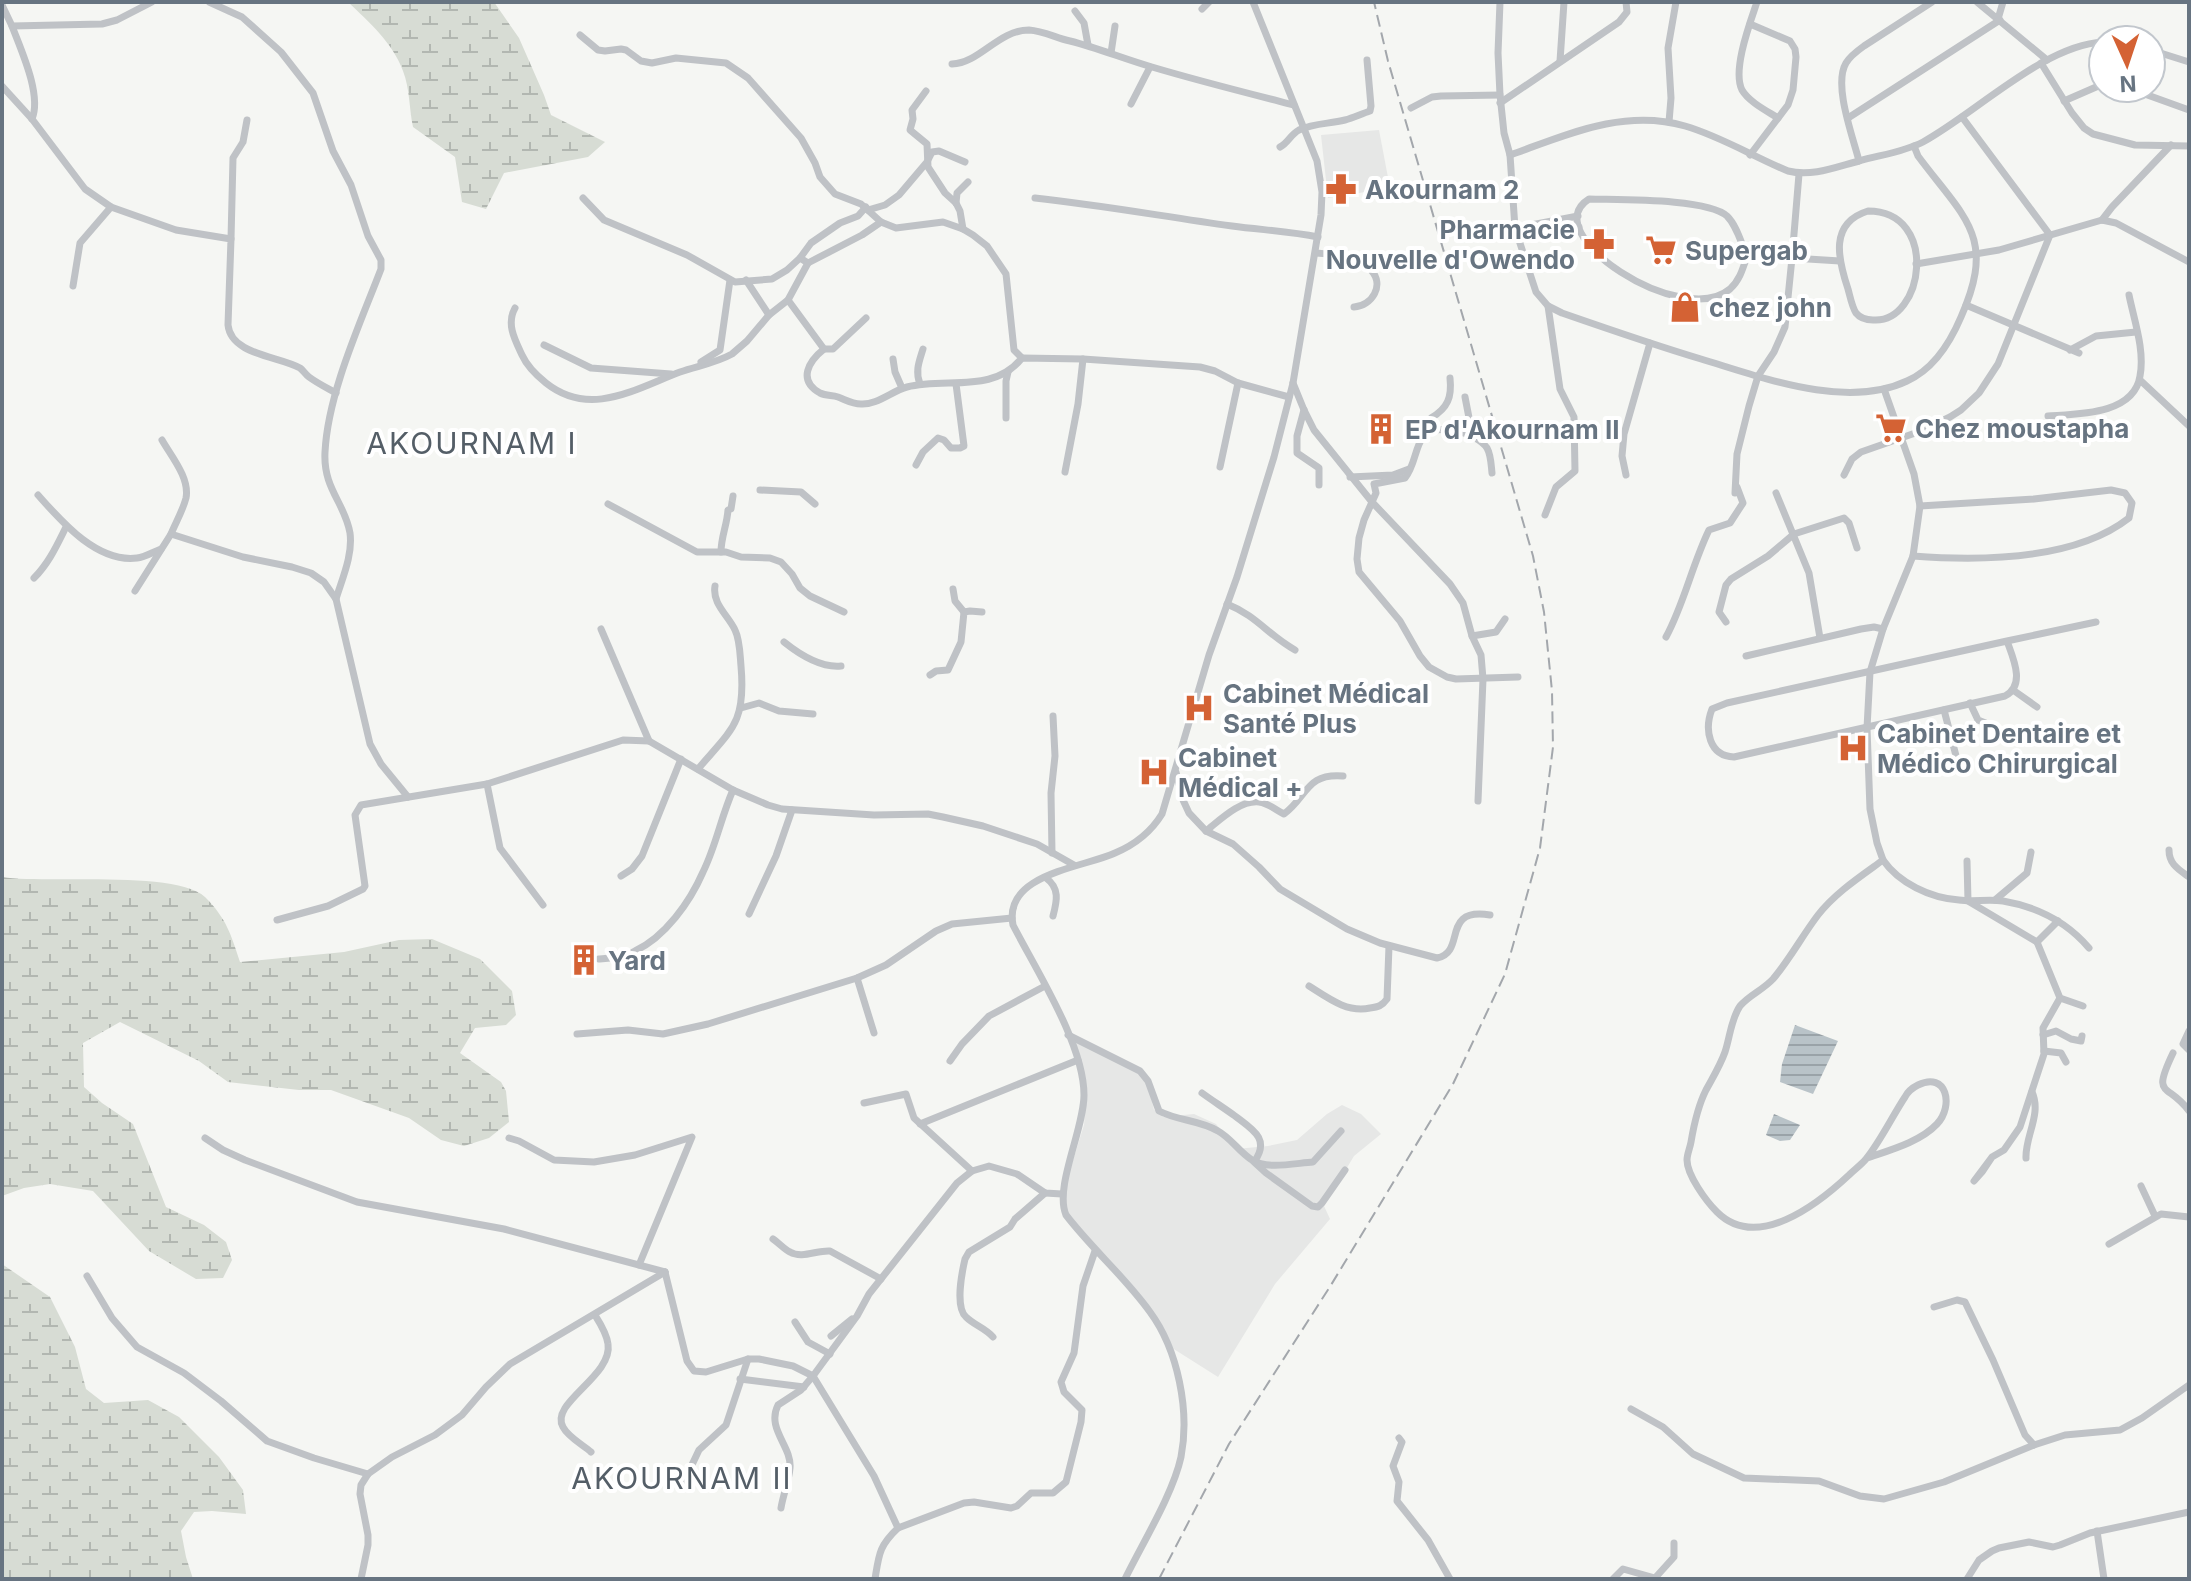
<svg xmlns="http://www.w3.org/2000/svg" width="2191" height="1581" font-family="Inter,sans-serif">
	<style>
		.built { fill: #e6e7e6 }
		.wetland { fill: url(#wetland-marsh) }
		.water { fill: url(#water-rules) }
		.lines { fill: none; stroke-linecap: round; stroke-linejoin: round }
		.minor { stroke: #bfc2c6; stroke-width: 7 }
		.rail { stroke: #a3a7ac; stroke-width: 2; stroke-dasharray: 12 6; stroke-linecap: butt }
		.labels { text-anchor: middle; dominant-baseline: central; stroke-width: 8; stroke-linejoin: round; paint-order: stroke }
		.poi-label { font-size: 26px; font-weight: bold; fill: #677481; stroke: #fff; text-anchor: start }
		.quarter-label { font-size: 30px; letter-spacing: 2px; fill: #545e67; stroke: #fff }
	</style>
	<defs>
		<pattern id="wetland-marsh" width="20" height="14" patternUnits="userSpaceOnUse" patternTransform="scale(2)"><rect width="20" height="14" fill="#d7dcd4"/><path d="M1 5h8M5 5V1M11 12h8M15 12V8" fill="none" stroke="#b2b7b1"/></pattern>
		<pattern id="water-rules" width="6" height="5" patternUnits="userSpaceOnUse" patternTransform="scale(2)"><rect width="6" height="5" fill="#b9c3c8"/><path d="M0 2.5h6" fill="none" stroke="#9aa3a8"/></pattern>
	</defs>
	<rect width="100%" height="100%" fill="#f5f6f3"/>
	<g class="built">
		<path d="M1379 130 1390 188 1328 198 1321 135Z"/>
		<path d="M1070 1033 1133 1065 1148 1085 1154 1110 1159 1111 1163 1117 1194 1114 1216 1124 1236 1149 1268 1146 1297 1140 1327 1114 1342 1105 1361 1114 1381 1134 1354 1156 1324 1206 1330 1219 1275 1284 1218 1377 1169 1346 1151 1312 1066 1211 1064 1189 1084 1125 1086 1101Z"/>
	</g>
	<g class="wetland">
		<path d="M348 2H494L519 38 544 95 551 115 605 142 588 157 504 173 486 209 462 202 455 157 413 127C409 108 410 89 403 71 393 43 369 22 348 2Z"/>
		<path d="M2 877C45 884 177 870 205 897 227 919 231 935 240 962L344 952 399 940 432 939 480 959 512 991 516 1015 506 1025 475 1028 460 1053 501 1082 506 1091 509 1122 489 1138 464 1146 441 1140 409 1118 331 1090H299L228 1082 199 1061 120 1022 83 1043 84 1087 102 1103 133 1124 166 1207 204 1225 226 1242 232 1260 223 1278 196 1279 149 1251 93 1191 50 1184 24 1188 2 1196Z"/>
		<path d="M2 1264 50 1297 75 1347 86 1389 104 1403 148 1400 179 1417 219 1457 243 1490 246 1514 212 1511 194 1512 181 1531 186 1557 193 1579H2Z"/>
	</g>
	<g class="water">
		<path d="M1795 1025 1838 1041 1813 1094 1780 1082 1782 1064Z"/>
		<path d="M1774 1114 1800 1125 1790 1140 1780 1141 1766 1135Z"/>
	</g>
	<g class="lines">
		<g class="minor">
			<path d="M209 2 242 17 281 52 313 93 333 151 351 185 368 236 381 260V269C360 324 328 393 325 452 323 489 345 503 350 533 353 555 342 579 336 599"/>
			<path d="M1500 2 1498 53 1500 95 1504 133 1510 155 1515 228 1536 292 1548 306 1562 313C1608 329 1654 345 1701 359 1761 377 1846 410 1907 381 1934 369 1950 343 1961 317 1997 236 1964 218 1918 156L1914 146"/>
			<path d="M1757 2C1750 23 1732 70 1742 90 1749 102 1767 111 1778 118"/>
			<path d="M1977 2 2047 60"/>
			<path d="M2 5 12 26 102 24 117 20 152 2"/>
			<path d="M1202 9 1209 2"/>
			<path d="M1075 11 1084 23 1088 45"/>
			<path d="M1998 19 2003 2"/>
			<path d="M12 26C21 50 42 95 32 119"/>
			<path d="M580 35 598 50 605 51 621 49 626 50 641 61 652 63 676 58 726 63 748 78 801 138 815 163 820 177 835 194 861 204 881 222 896 228 943 222 963 229 973 235 987 246 1006 274 1014 350 1022 358"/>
			<path d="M2151 50 2189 62"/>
			<path d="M1111 53 1115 26"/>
			<path d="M1560 61 1564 2"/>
			<path d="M2041 63 2072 113 2084 128 2093 134 2135 145 2189 146"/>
			<path d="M952 64C980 63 998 30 1029 30 1044 31 1056 38 1070 41 1098 48 1124 59 1152 67 1199 81 1247 93 1294 105"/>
			<path d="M2 86 32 119 85 189 111 207 176 230 231 239 228 325C231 355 279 356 300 368 303 370 305 374 309 377 317 383 327 388 336 393"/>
			<path d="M2128 88 2189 110"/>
			<path d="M926 91 912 110 913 119 910 130 927 144 928 167 945 193 956 203 960 211 963 229"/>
			<path d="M2064 101 2103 84"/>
			<path d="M1500 103 1619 22 1627 12 1626 2"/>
			<path d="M1131 104 1150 67"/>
			<path d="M1411 108 1432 97 1441 96 1500 95"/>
			<path d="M1848 118 2000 20"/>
			<path d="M1669 122 1671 98 1668 48 1676 2"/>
			<path d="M1280 147C1288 143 1290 135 1299 130 1314 123 1329 124 1345 120 1353 118 1361 114 1370 111L1371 106 1367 60"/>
			<path d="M1510 155C1566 135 1624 108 1685 126 1720 136 1754 157 1788 171 1812 177 1836 167 1859 161 1880 155 1904 152 1923 142 1976 113 2044 45 2103 42"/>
			<path d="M1750 155 1788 105 1793 90 1796 57 1795 49 1790 41 1750 24"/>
			<path d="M1859 161C1853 137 1833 85 1846 63 1850 56 1857 51 1864 46L1932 2"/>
			<path d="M1799 174 1792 258 1840 261"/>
			<path d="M583 198 604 220 687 255 735 282 772 279 787 270 800 258 808 263 862 235 881 222"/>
			<path d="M1035 198C1101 205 1166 217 1232 226 1261 230 1289 231 1318 237"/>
			<path d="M1589 199C1618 200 1707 198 1727 216 1737 226 1741 243 1747 256 1743 268 1740 280 1730 289 1682 330 1534 233 1589 199Z"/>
			<path d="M956 203 957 193 968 182"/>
			<path d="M868 210 885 205 899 195 927 162 932 152 939 151 965 162"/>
			<path d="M1868 211C1940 211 1924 324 1873 320 1867 320 1860 318 1856 313 1852 307 1850 296 1848 289 1838 259 1829 223 1868 211Z"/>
			<path d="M2102 220 2112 207 2171 145"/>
			<path d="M1515 228 1578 216"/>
			<path d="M231 239 233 158 243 142 247 120"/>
			<path d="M1518 239 1579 227"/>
			<path d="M1316 253C1332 254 1360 257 1371 270 1385 285 1372 306 1354 307"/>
			<path d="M800 258 811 243 840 223 858 216 866 207"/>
			<path d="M1916 264 1999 250 2102 220 2116 223 2189 262"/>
			<path d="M746 280 769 315"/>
			<path d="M73 286 80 243 111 207"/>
			<path d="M788 300 824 349H833L866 318"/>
			<path d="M1966 305 2079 353"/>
			<path d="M515 308C506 324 515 340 522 355 527 366 536 375 546 383 590 418 635 389 680 372 697 366 716 363 732 354L747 341 769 315 788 300 808 263"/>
			<path d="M544 345 591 368 671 374"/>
			<path d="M824 349C809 361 797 380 820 393 826 396 832 395 838 397 846 400 852 404 861 404 877 405 892 391 907 387 947 377 993 394 1022 358L1083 359 1200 367 1215 371 1238 383 1289 397"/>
			<path d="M2070 350 2096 336 2136 332"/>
			<path d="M893 359 895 372 902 388"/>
			<path d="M701 362 720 350 730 280"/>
			<path d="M2140 380 2189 426"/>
			<path d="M1293 383 1304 410 1314 430 1372 502 1364 520 1359 538 1357 559 1359 572 1400 621 1420 656 1429 667 1447 677 1456 679 1518 677"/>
			<path d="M920 384C915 371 919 362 923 349"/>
			<path d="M1304 410 1297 436V453L1319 468V485"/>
			<path d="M2048 416C2077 414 2134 415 2140 376 2145 350 2134 320 2129 295"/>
			<path d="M1006 418V381L1008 372"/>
			<path d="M1460 430H1469L1471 428 1465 397"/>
			<path d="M1430 433 1431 418C1448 408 1452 397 1450 378"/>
			<path d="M162 440C171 456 190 478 186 498 183 510 176 522 171 534L243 557 292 567 311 573 324 582 336 599 370 744 381 764 408 797"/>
			<path d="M916 465 923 452 938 438 944 440 951 448H960L964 446 956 384"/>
			<path d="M1220 467 1238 383"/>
			<path d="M1065 472 1078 404 1083 359"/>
			<path d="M1626 475 1622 456 1624 434 1650 343"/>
			<path d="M1844 475 1852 459 1861 452 1921 431 1950 417 1961 410 1979 393 1998 364 2050 235 1962 117"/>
			<path d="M1350 477 1393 475 1409 469"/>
			<path d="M760 490 801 492 815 504"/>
			<path d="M1735 493 1737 454 1749 406 1758 376 1774 352 1785 327 1792 258 1747 256"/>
			<path d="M1776 493 1809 573 1820 638"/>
			<path d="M38 495C62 522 97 563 137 558 145 557 153 552 161 549"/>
			<path d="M608 504 697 552H726L741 557 770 558 781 562 792 574 800 588 810 596 844 612"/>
			<path d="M1545 515 1556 487 1575 471 1574 417 1560 389 1548 306"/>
			<path d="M721 552C721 537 727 525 728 510L731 509 733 496"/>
			<path d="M1913 556C1979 561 2074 561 2129 518L2132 503 2125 493 2111 490 2034 499 1920 506"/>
			<path d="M34 578C49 563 57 545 66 527"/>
			<path d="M953 589 955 601 964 612"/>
			<path d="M135 591 171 534"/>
			<path d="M1227 604C1257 616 1268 635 1295 650"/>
			<path d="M1726 622 1719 612 1726 585 1731 579 1768 556 1794 534 1844 518 1849 523 1857 548"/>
			<path d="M601 629 649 741 733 790 768 805 782 809 874 815 928 814 943 817 983 826 1037 844 1074 865"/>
			<path d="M1472 636 1496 632 1505 619"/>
			<path d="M1666 637C1684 604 1692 565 1709 530L1730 523 1743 503 1737 487"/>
			<path d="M2007 641 1727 703 1712 709C1704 730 1709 756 1734 757L2005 696C2026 685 2013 658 2007 641L2096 622"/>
			<path d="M784 642C799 654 821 668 841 666"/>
			<path d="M1746 656 1861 629 1874 627 1883 629"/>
			<path d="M930 675 936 671 948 670 961 642 964 612 970 611 982 612"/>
			<path d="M2013 690 2037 707"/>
			<path d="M1970 703 1978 720 1993 726 2006 734"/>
			<path d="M741 708 759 703 779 711 813 714"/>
			<path d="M1944 710 1960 771"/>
			<path d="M698 769C732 729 746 723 741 666 740 655 740 640 735 630 728 615 712 604 715 586"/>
			<path d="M1176 772 1183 800 1189 813 1206 831 1233 844 1259 867 1280 889 1347 929 1380 943 1437 958C1467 952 1440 907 1490 915"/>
			<path d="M487 784 500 848 543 905"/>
			<path d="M1478 801 1483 679 1481 655 1472 636 1463 603 1450 584 1372 502 1376 493 1374 484 1405 478C1415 466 1415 447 1423 437 1436 421 1477 433 1487 448 1491 455 1491 464 1492 473"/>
			<path d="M1206 831C1220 820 1240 800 1259 802 1268 803 1276 810 1284 814 1308 796 1306 773 1343 776"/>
			<path d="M2169 850C2169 864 2178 869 2189 877"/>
			<path d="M1052 853 1051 793 1055 756 1053 716"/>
			<path d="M1883 860C1899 883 1930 898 1959 900 1973 902 1988 899 2003 901 2038 907 2066 921 2089 948"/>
			<path d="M1967 861 1968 901 2037 942 2060 998 2083 1006"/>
			<path d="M621 876 632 869 642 856 681 759"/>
			<path d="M1046 878C1060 888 1057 901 1053 916"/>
			<path d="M1995 900 2027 873 2031 852"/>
			<path d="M749 914 776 856 792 810"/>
			<path d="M277 920 328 906 363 889 365 886 355 815 361 805 487 784 623 740 649 741"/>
			<path d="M2037 942 2058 921"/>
			<path d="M599 959C611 958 624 957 635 951 665 937 690 902 703 872 716 846 721 817 733 790"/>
			<path d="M857 978 874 1033"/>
			<path d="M1309 986C1328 998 1347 1013 1370 1008 1378 1007 1382 1006 1387 999L1389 946"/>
			<path d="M2189 1031 2183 1044 2189 1050"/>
			<path d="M577 1034 628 1030 663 1034 708 1024 857 978 886 965 936 931 952 924 1012 918"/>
			<path d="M1068 1035 1140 1071 1148 1081 1159 1111C1178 1121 1200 1120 1218 1131 1231 1138 1239 1152 1252 1160 1267 1170 1296 1163 1313 1162L1341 1131"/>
			<path d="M2043 1035 2056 1031 2071 1039 2081 1041 2082 1036"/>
			<path d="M2044 1051 2061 1053 2066 1062"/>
			<path d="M2173 1053C2151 1099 2168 1082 2189 1111"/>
			<path d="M950 1061 962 1044 989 1016 1045 986"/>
			<path d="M1202 1093C1213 1101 1224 1108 1235 1116 1252 1129 1271 1139 1254 1162L1266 1173 1312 1206 1318 1207 1322 1203 1345 1170"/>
			<path d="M864 1103 906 1094 914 1118 972 1171"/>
			<path d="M920 1124 1078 1060"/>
			<path d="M205 1138 223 1150 245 1160 357 1202 504 1229 665 1272"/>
			<path d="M509 1138 519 1141 554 1160 594 1162 635 1155 692 1137 639 1265"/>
			<path d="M1992 1157 1974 1181 1982 1172 1992 1157 2004 1150 2020 1127 2044 1054 2043 1028 2060 998"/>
			<path d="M1867 1158C1890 1150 1920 1142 1937 1124 1954 1106 1947 1071 1918 1085 1912 1088 1908 1091 1905 1097 1893 1115 1880 1142 1866 1159 1861 1165 1854 1170 1849 1175 1818 1204 1757 1252 1717 1212 1706 1201 1687 1175 1687 1160 1687 1154 1690 1148 1691 1142 1694 1124 1698 1106 1706 1090 1713 1077 1720 1066 1725 1052 1730 1037 1731 1019 1740 1006 1749 995 1763 990 1773 979 1790 959 1802 936 1818 915 1835 893 1861 876 1883 860L1877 843 1870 809 1867 728 1870 672 1883 629 1913 556 1920 506 1914 474 1884 389"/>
			<path d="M2026 1158C2025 1136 2042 1114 2032 1092"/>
			<path d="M2141 1186 2155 1216"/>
			<path d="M773 1239C779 1243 784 1249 790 1252 802 1259 817 1250 830 1251L881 1279"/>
			<path d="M2109 1244 2161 1214 2189 1217"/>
			<path d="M665 1272 687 1361 694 1371 706 1372 748 1359H759L793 1366 813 1376 874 1476 898 1528 964 1503 974 1502 1011 1508 1017 1506 1031 1493H1053L1066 1482 1081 1422 1082 1410 1064 1392 1061 1382 1074 1353 1083 1286 1095 1251"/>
			<path d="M87 1276 112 1318 137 1347 184 1373 221 1401 267 1441 314 1458 368 1474"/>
			<path d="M1934 1307 1957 1300 1965 1302 1993 1360 2025 1435 2034 1445"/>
			<path d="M795 1322 808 1342 830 1354"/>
			<path d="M831 1336 852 1319"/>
			<path d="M993 1337C985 1328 974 1325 966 1317 955 1307 962 1272 965 1259L969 1252 1010 1227 1015 1219 1045 1193"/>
			<path d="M740 1379 804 1387"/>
			<path d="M1631 1409 1663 1427 1693 1454 1744 1478 1819 1481 1860 1496 1884 1499 1944 1482 2034 1445 2065 1435 2120 1430 2142 1418 2189 1385"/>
			<path d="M1399 1438 1402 1442 1393 1466 1399 1482 1397 1501 1428 1540 1450 1579"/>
			<path d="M591 1452C583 1445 568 1437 563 1427 549 1403 613 1376 608 1344 607 1334 600 1323 595 1315"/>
			<path d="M684 1487 690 1469 699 1450 726 1425 748 1359"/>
			<path d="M781 1508C783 1495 789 1481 790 1468 792 1446 766 1429 778 1405L801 1390 813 1376 857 1316 869 1294 957 1183 972 1171 989 1166 1017 1174 1045 1193 1062 1194"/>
			<path d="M2097 1531 2104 1579"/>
			<path d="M361 1579 368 1545V1535L360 1494 361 1485 368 1474 392 1457 435 1435 462 1415 486 1387 510 1364 665 1272"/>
			<path d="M875 1579C879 1554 879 1546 898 1528"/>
			<path d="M1125 1579C1142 1544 1173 1494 1181 1457 1190 1411 1178 1350 1150 1312 1125 1277 1092 1249 1066 1215 1054 1187 1084 1129 1084 1095 1084 1044 1036 970 1013 925 1003 874 1082 868 1115 853 1134 845 1151 832 1162 814L1209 655 1237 577 1274 457 1293 383 1321 215 1322 192 1317 161 1253 2"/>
			<path d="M1613 1579 1623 1569 1655 1578 1674 1557V1543"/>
			<path d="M1967 1579 1979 1560 1992 1551 1999 1548 2029 1542 2053 1547 2060 1545 2090 1533 2189 1512"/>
		</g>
		<path class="rail" d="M1159 1579 1229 1444 1331 1285 1453 1084 1505 974 1540 848 1553 747 1552 691 1544 612 1533 556 1388 61 1374 2"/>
	</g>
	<defs>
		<symbol id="pharmacy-bare" viewBox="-9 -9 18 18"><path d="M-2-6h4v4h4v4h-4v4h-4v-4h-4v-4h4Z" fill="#d46234" stroke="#fff" stroke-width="2.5" paint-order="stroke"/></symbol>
		<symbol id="supermarket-bare" viewBox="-9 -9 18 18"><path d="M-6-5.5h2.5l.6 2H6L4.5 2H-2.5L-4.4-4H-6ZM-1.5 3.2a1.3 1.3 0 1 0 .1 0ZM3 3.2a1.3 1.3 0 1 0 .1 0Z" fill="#d46234" stroke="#fff" stroke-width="2.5" paint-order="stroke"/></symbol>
		<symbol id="shop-bare" viewBox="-9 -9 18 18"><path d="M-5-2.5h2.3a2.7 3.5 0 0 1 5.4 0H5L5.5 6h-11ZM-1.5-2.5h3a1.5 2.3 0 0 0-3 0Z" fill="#d46234" stroke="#fff" stroke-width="2.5" paint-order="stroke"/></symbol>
		<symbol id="building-bare" viewBox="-9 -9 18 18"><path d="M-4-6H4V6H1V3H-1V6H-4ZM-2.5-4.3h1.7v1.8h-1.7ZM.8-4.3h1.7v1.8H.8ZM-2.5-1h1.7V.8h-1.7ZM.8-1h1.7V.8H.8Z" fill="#d46234" stroke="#fff" stroke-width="2.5" paint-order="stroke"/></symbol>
		<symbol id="hospital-bare" viewBox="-9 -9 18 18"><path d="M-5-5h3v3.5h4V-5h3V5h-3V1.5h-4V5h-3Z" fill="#d46234" stroke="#fff" stroke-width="2.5" paint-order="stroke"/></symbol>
	</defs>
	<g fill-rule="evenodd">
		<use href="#pharmacy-bare" x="1319" y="167" width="44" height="44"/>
		<use href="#pharmacy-bare" x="1577" y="222" width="44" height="44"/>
		<use href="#supermarket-bare" x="1639" y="228" width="44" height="44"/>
		<use href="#shop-bare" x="1663" y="285" width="44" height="44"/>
		<use href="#supermarket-bare" x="1869" y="406" width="44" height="44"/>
		<use href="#building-bare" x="1359" y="407" width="44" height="44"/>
		<use href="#hospital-bare" x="1177" y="686" width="44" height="44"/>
		<use href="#hospital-bare" x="1831" y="726" width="44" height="44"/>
		<use href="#hospital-bare" x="1132" y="750" width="44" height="44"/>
		<use href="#building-bare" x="562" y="938" width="44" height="44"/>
	</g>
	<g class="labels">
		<g class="poi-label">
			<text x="1365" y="189">Akournam 2</text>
			<text x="1575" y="229" text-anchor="end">Pharmacie<tspan x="1575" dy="30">Nouvelle d'Owendo</tspan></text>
			<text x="1685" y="250">Supergab</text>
			<text x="1709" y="307">chez john</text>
			<text x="1915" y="428">Chez moustapha</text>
			<text x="1405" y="429">EP d'Akournam II</text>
			<text x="1223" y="693">Cabinet Médical<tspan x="1223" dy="30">Santé Plus</tspan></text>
			<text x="1877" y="733">Cabinet Dentaire et<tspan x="1877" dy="30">Médico Chirurgical</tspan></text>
			<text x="1178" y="757">Cabinet<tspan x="1178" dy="30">Médical +</tspan></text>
			<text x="608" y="960">Yard</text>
		</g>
		<g class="quarter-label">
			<text x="472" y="443">AKOURNAM I</text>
			<text x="682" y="1478">AKOURNAM II</text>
		</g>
	</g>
	<rect width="2191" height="1581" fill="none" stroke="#677481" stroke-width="8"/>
	<g transform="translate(2127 64) rotate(177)"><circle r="38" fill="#ffffff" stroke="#c2c7cd" stroke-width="2"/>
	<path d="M0-6L14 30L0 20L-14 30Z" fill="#d46234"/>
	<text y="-12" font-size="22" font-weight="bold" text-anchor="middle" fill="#677481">N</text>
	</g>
</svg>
